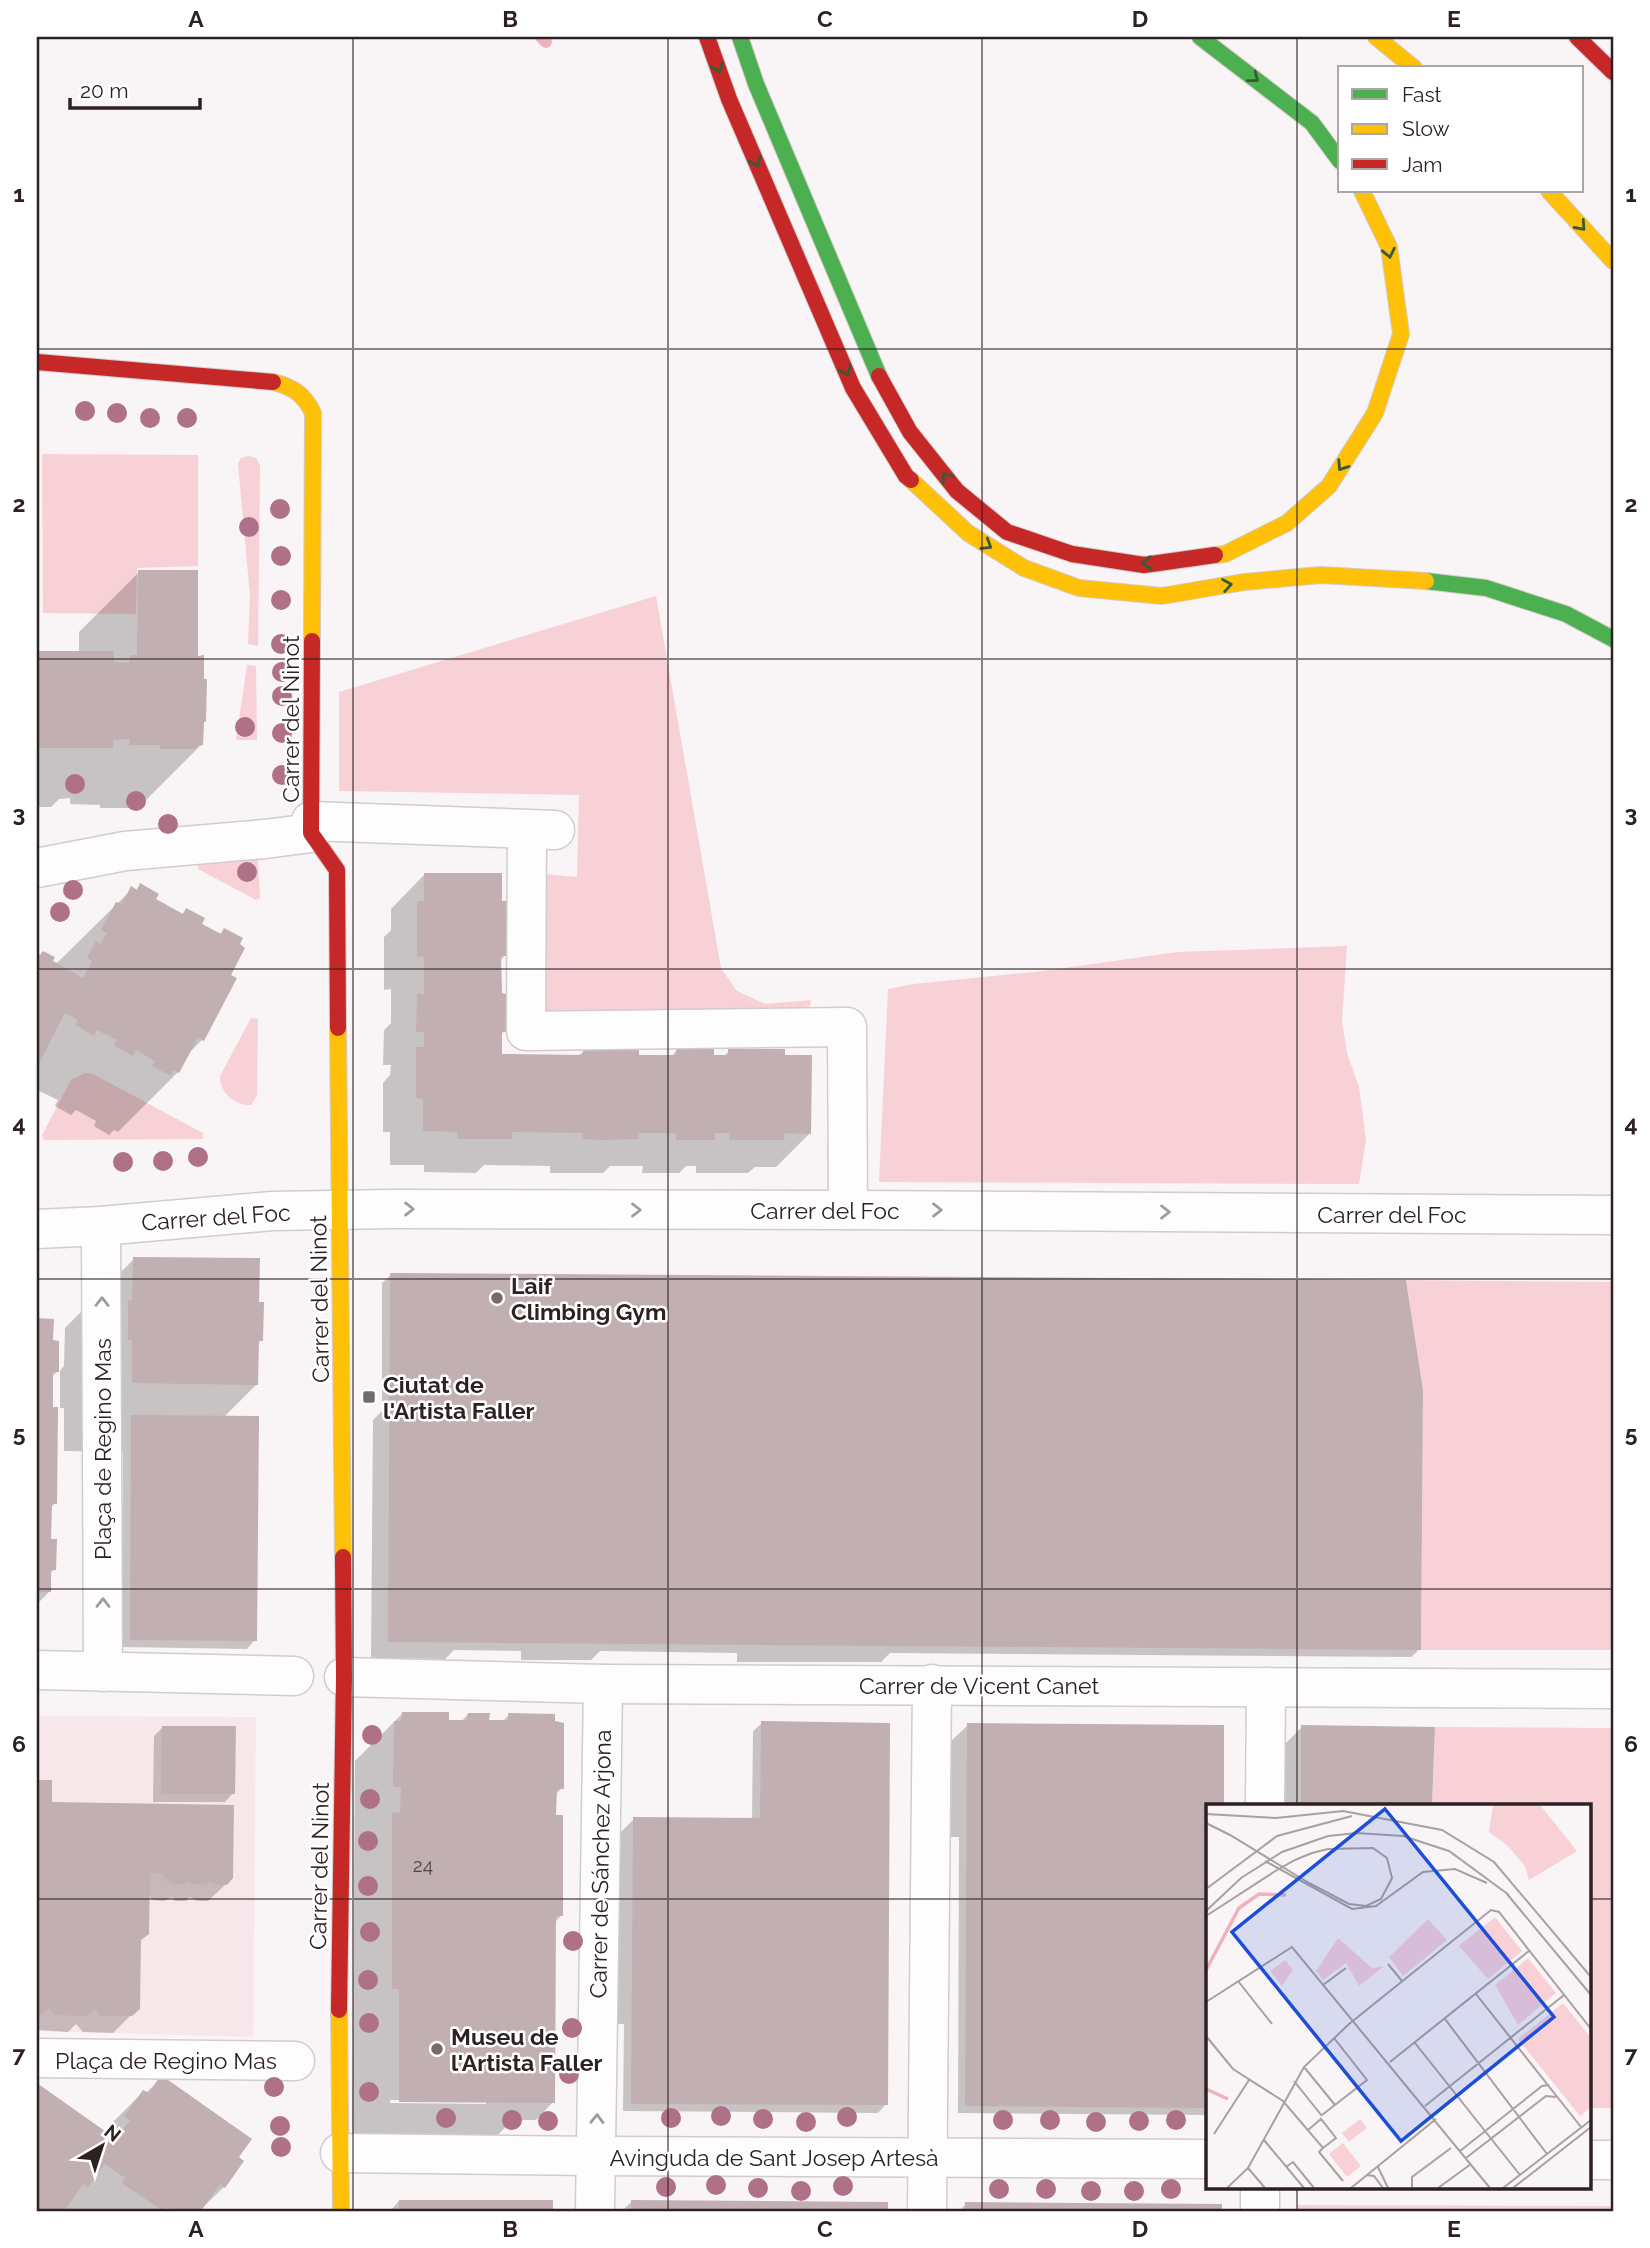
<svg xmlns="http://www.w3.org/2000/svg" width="1650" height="2248" font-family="Raleway,sans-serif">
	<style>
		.built { fill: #f8e7ea }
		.green { fill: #f8d1d7 }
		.shadow { fill: #0003; fill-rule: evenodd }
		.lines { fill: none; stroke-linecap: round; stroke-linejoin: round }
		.stream { stroke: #f1b1bc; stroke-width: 12 }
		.building { fill: #c1afb2 }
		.street-casing { stroke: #d3cbcc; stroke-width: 41 }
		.fast-casing { stroke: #d3cbcc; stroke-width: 18 }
		.slow-casing { stroke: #d3cbcc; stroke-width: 18 }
		.jam-casing { stroke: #d3cbcc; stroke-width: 18 }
		.street { stroke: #fefdfe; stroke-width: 38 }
		.fast { stroke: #4caf50; stroke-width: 16 }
		.slow { stroke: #ffc107; stroke-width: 16 }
		.jam { stroke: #c62828; stroke-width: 16 }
		.tree { fill: #af7188 }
		.oneway { stroke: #3a5a35 }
		.oneway2 { stroke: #a09a9b }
		.grid { fill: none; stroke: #2e2123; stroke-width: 2; stroke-opacity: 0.55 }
		.poi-dot { fill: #756b6c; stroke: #fff; stroke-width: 2.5 }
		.labels { text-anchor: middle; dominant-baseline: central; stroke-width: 5; stroke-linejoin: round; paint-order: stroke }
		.number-label { font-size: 19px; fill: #534447 }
		.street-label { font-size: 23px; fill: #2e2123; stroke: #fff }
		.poi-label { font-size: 23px; font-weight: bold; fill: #2e2123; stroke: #fff; text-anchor: start }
		.inset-river { fill: none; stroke: #f1b1bc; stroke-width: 3.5 }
		.inset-road { fill: none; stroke: #a8a0a1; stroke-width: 2 }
		.view { fill: #1d4ed8; fill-opacity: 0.15; stroke: #1d4ed8; stroke-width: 3.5 }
		.inset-edge { fill: none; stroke: #2e2123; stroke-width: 3.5 }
		.neatline { fill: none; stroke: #2e2123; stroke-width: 2.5 }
		.grid-label { font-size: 23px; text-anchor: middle; font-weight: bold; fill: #2e2123 }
	</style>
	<rect width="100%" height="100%" fill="#f9f4f5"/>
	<path class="built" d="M37 1716 256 1717 253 2037 37 2031Z"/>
	<g class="green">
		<path d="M42 454 198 455V566L137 568 136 614 43 613Z"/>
		<path d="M249 456 256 458 260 465 258 646 248 644 250 596 238 464 241 458Z"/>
		<path d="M656 596 721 968 737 991 765 1004 811 1000 808 1018 542 1013 544 874 577 877 579 795 339 791V692Z"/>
		<path d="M247 665 256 666 257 740H236Z"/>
		<path d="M254 855 258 859 260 898 256 900 198 869V863Z"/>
		<path d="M1347 946 1342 1021 1347 1053 1359 1087 1366 1139 1359 1184 879 1182 888 989 914 984 1043 971 1177 952Z"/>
		<path d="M251 1018 258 1019 257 1095 251 1105C235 1106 219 1092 220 1076Z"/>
		<path d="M85 1073 93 1074 203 1133V1139L44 1140 42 1135 71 1080Z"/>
		<path d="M1406 1280 1613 1282V1650H1421L1423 1390Z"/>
		<path d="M1435 1727 1613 1728V2108H1589V1805H1432Z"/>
		<path d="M1297 2205 1613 2206V2211H1297Z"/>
	</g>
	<g class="shadow">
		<path d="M139 572 196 658 202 724 201 745 141 805 134 808H100V805L70 804V798L59 799 51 807H37V653H79V632Z"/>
		<path d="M424 875 505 955 500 961 504 1031 500 1036V1056H578L584 1051 637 1056 671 1057 676 1051 723 1057 729 1051 810 1133 776 1167H755L748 1173H696V1166H686L679 1173H642L643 1166H610L603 1173H550V1166L484 1165 476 1173 424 1172V1165H390V1132H383V1083L390 1075 391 1065H383L384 1030 391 1023V989L384 990V937L391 930V909Z"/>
		<path d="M140 886 154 900 182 915 186 910 199 925 219 935 224 930 229 976 235 978 202 1040 186 1056 178 1072 118 1132 114 1130 109 1135 94 1126 96 1121 76 1110 71 1115 55 1106 58 1100 37 1090V955L55 965 132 889 135 891Z"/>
		<path d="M134 1259 257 1304 261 1340 257 1345V1384L223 1418 255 1640 247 1649 122 1647 123 1452 64 1451V1408H60V1371L64 1366 65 1328Z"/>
		<path d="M391 1275 1420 1649 1411 1657 890 1653 881 1662H737V1653L600 1651 591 1660H521V1651L454 1650 445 1659 371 1658 373 1420 384 1409H382V1283Z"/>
		<path d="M37 1320H52V1342L57 1372 51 1377 55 1503 50 1508 49 1541 55 1569 49 1574V1592L37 1604Z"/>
		<path d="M402 1714 447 1722H461L468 1714 488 1722H502L509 1715 562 1788 555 1795V1817L561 1916 554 1923 553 2102 536 2120H513L483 2149 352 2148 355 1761ZM390 2100 486 2101V2104L390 2103Z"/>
		<path d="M762 1723 886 2104 878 2113 623 2111 624 2024H615L616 1837 634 1819 752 1820 753 1731Z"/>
		<path d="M968 1725 1222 1727V1805H1207V2115L958 2113 959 1837H950V1742Z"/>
		<path d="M163 1727 233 1793 225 1802H153L154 1736Z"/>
		<path d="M1302 1727 1434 1728 1431 1805H1284L1285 1744Z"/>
		<path d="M37 1782H50V1804L226 1884 208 1901H197L190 1897 186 1901H175L172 1897 164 1901 153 1900 148 1895 139 1942 138 2008 113 2033 83 2032 76 2024 68 2032 37 2030Z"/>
		<path d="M162 2077 237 2158 224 2187 199 2211H37V2085L103 2132 143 2092 146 2093Z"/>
		<path d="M399 2201 552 2202V2211H390Z"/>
		<path d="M631 2202 886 2203V2211H622Z"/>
		<path d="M966 2204 1220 2206V2211H959Z"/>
	</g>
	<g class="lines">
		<path class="stream" d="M541 37 546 42"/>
	</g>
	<g class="building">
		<path d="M138 570H198V656L204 655V679H207L206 722H204L203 745 197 746 196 749H160V745H129L130 739 113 740V748H37V651H114V662L129 663 130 655H137Z"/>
		<path d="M424 873H502V901H507V956H501L502 993 506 994V1032H502V1054L583 1055V1049H639V1055H676V1049H714V1055H728V1049H785V1055H812L811 1134 784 1133V1140H729V1133H715V1140H676V1133H638L639 1139 601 1140 583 1139V1133L512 1132V1139H457V1132L423 1131V1099L416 1098V1047H424V1032H416L417 994H424V956L417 957V901H424Z"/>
		<path d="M140 883 159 894 156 899 183 914 186 908 205 918 202 924 221 934 224 928 243 938 240 944 245 948 231 975 237 978 204 1041 198 1038 179 1073 173 1070 171 1076 152 1066 155 1061 136 1050 133 1056 114 1046 117 1040 97 1030 94 1036 75 1025 78 1020 65 1013 37 1067V953L40 955 43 951 55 957 53 961 83 978 92 961 87 958 96 941 101 944 107 933 101 930 116 902 122 904 131 886 137 890Z"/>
		<path d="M133 1257 260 1258 259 1302H264L263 1341H259L258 1385 132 1383V1340H128V1300L132 1301Z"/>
		<path d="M390 1273 1406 1280 1423 1390 1421 1650 388 1642Z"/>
		<path d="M37 1318 54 1319 53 1340 59 1341V1372H53V1407H58L57 1504H52L51 1539H57L56 1570H51V1592H37Z"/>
		<path d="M131 1415 259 1416 257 1641 130 1640Z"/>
		<path d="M402 1712H449V1720H467L468 1713H490L489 1720H508V1713L555 1714V1721L564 1723V1789H557L556 1815H563V1916H556L555 2103 399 2102V1989H392V1813L400 1812 401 1787H393L394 1721H401Z"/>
		<path d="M761 1721 890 1723 888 2105 631 2104 633 1817 760 1818Z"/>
		<path d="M967 1723 1224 1725V1805H1207V2108L965 2106Z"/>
		<path d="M1301 1725 1435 1727 1432 1805H1301Z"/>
		<path d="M162 1726H236L235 1794H161Z"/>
		<path d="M37 1780H52V1802L234 1805 233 1878 227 1885 215 1884 209 1881 205 1885 192 1884 190 1881 183 1884H171L164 1877V1873H150L149 1934 141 1940 140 2009 132 2016H101L95 2008 87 2016 55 2015 49 2007 42 2015H37Z"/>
		<path d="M161 2075 252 2139 239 2157 244 2161 225 2188 220 2184 201 2211H173L167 2207 163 2211 122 2183 125 2178 105 2164 88 2187 83 2184 64 2211H37V2083L116 2139 130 2120 124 2116 143 2090 149 2093Z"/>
		<rect x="399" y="2200" width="154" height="11"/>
		<path d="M631 2200 888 2202V2211H631Z"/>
		<path d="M965 2202 1222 2204V2211H965Z"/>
	</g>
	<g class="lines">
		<defs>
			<g id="street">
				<path d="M311 821 555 830"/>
				<path d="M527 829 526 1031 847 1027 848 1210"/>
				<path d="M37 868 125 851 265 839 311 833"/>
				<path d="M101 1226 103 1672"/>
				<path d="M37 1229 101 1226 272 1211 393 1209 848 1210 1613 1215"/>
				<path d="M37 1670 294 1676"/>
				<path d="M344 1677 603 1684 1613 1689"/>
				<path d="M1265 1805 1266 1687"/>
				<path d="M37 2058 295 2061"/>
				<path d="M340 2153 596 2156 1207 2159"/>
				<path d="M1589 2160H1613"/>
				<path d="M595 2211 603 1684"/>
				<path d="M927 2211 932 1684"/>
				<path d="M1260 2211V2187"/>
			</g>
			<g id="fast">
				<path d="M740 37 756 84 879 376"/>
				<path d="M1200 37 1312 123 1340 161"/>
				<path d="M1426 581 1486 588 1566 614 1613 639"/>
			</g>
			<g id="slow">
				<path d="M1376 37 1414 68"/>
				<path d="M1549 191 1613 261"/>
				<path d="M273 382C293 387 304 394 313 413L312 641"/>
				<path d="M911 480 968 533 1024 568 1079 588 1162 596 1244 582 1321 575 1426 581"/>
				<path d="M1215 555 1225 554 1287 523 1329 486 1375 413 1401 334 1389 247 1362 191"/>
				<path d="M338 1028 343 1557"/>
				<path d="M339 2010 341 2211"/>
			</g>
			<g id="jam">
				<path d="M707 37 729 99 853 388 906 476 911 480"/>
				<path d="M1577 37 1613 72"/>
				<path d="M37 362 273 382"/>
				<path d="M879 376 910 432 957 491 1007 532 1072 554 1144 565 1215 555"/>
				<path d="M312 641 311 833 337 870 338 1028"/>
				<path d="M339 2010 344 1677 343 1557"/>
			</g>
		</defs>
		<use href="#street" class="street-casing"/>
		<use href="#fast" class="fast-casing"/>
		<use href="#slow" class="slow-casing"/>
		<use href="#jam" class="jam-casing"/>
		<use href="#street" class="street"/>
		<use href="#fast" class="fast"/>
		<use href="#slow" class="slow"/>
		<use href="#jam" class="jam"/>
	</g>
	<g class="tree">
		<circle cx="85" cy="411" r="10"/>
		<circle cx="117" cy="413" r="10"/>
		<circle cx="150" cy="418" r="10"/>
		<circle cx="187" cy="418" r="10"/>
		<circle cx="280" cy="509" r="10"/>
		<circle cx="249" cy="527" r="10"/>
		<circle cx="281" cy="556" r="10"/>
		<circle cx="281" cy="600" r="10"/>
		<circle cx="281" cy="644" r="10"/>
		<circle cx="282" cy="672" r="10"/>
		<circle cx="282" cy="696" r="10"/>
		<circle cx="245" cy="727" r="10"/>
		<circle cx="282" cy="733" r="10"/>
		<circle cx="282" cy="775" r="10"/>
		<circle cx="75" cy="784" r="10"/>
		<circle cx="136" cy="801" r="10"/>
		<circle cx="168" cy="824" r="10"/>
		<circle cx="247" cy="872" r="10"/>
		<circle cx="73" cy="890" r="10"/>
		<circle cx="60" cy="912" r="10"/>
		<circle cx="198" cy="1157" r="10"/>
		<circle cx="163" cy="1161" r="10"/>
		<circle cx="123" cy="1162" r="10"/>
		<circle cx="372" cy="1735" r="10"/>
		<circle cx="370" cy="1799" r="10"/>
		<circle cx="368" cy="1841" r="10"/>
		<circle cx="368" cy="1886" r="10"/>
		<circle cx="370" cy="1932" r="10"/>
		<circle cx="573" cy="1941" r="10"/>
		<circle cx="368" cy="1980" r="10"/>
		<circle cx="369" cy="2023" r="10"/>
		<circle cx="572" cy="2028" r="10"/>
		<circle cx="569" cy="2074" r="10"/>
		<circle cx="274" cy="2087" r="10"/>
		<circle cx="369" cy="2092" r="10"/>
		<circle cx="721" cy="2116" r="10"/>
		<circle cx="847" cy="2117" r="10"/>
		<circle cx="446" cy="2118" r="10"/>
		<circle cx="671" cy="2118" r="10"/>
		<circle cx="763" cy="2119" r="10"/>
		<circle cx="512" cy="2120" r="10"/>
		<circle cx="1003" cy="2120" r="10"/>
		<circle cx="1050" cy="2120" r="10"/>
		<circle cx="1176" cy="2120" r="10"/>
		<circle cx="548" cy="2121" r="10"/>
		<circle cx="1139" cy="2121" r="10"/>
		<circle cx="806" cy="2122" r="10"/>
		<circle cx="1096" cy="2122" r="10"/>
		<circle cx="280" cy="2126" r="10"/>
		<circle cx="281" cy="2147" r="10"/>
		<circle cx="716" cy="2185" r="10"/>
		<circle cx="843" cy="2186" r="10"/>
		<circle cx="666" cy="2187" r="10"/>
		<circle cx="758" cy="2188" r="10"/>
		<circle cx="999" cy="2189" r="10"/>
		<circle cx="1046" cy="2189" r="10"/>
		<circle cx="1171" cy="2189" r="10"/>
		<circle cx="801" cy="2191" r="10"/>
		<circle cx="1091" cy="2191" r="10"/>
		<circle cx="1134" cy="2191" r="10"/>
	</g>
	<defs><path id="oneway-chevron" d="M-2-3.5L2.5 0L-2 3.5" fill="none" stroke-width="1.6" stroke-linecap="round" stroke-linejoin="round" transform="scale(1.75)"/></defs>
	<g class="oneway">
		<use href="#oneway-chevron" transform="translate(718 68) rotate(71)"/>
		<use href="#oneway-chevron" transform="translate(1254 78) rotate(38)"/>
		<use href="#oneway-chevron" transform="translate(756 162) rotate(67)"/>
		<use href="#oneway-chevron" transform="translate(1581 226) rotate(48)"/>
		<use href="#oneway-chevron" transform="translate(1389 253) rotate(78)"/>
		<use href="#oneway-chevron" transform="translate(846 371) rotate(67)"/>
		<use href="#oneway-chevron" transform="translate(1342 466) rotate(123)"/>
		<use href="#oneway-chevron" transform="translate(946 477) rotate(-128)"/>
		<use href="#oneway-chevron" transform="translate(987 545) rotate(32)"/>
		<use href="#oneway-chevron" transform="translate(1147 563) rotate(178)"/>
		<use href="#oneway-chevron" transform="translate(1227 585) rotate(-10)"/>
	</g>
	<g class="oneway2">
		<use href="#oneway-chevron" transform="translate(409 1209)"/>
		<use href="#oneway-chevron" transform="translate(636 1210)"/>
		<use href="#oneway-chevron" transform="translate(937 1210)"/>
		<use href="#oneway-chevron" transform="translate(1165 1212)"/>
		<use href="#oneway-chevron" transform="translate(102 1302) rotate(-90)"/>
		<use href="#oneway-chevron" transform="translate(103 1603) rotate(-90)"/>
		<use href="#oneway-chevron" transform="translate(597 2119) rotate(-89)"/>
	</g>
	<path class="grid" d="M353 37V2211M668 37V2211M982 37V2211M1297 37V1805M37 349H1613M37 659H1613M37 969H1613M37 1279H1613M37 1589H1613M37 1899H1207M1589 1899H1613M1297 2187V2211"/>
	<g class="poi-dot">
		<circle cx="497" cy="1298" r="7"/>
		<rect x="362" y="1390" width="14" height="14" rx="3.5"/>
		<circle cx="437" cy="2049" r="7"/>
	</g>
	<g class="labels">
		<g class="number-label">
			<text x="423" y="1865">24</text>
		</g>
		<g class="street-label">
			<text transform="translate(290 719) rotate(-90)">Carrer del Ninot</text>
			<text x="825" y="1210">Carrer del Foc</text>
			<text x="1392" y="1214">Carrer del Foc</text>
			<text transform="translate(216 1217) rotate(-4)">Carrer del Foc</text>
			<text transform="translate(319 1299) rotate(-91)">Carrer del Ninot</text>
			<text transform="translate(102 1449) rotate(-90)">Plaça de Regino Mas</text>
			<text x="979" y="1685">Carrer de Vicent Canet</text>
			<text transform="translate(600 1864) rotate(-89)">Carrer de Sánchez Arjona</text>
			<text transform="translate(319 1866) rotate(-89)">Carrer del Ninot</text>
			<text x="166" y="2060">Plaça de Regino Mas</text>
			<text x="774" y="2157">Avinguda de Sant Josep Artesà</text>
		</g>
		<g class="poi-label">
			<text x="511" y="1285">Laif<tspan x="511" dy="26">Climbing Gym</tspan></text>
			<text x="383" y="1384">Ciutat de<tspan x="383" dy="26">l'Artista Faller</tspan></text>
			<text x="451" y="2036">Museu de<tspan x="451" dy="26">l'Artista Faller</tspan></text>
		</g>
	</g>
	<g transform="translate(1206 1804)">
		<rect width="385" height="385" fill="#f9f4f5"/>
		<path d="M287 1H334L371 47 323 76 319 62 301 41 283 28ZM289 113 316 147 282 175 253 142ZM222 115 241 136 197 172 183 153ZM132 134 166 164 178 162 153 182 140 159 117 176 110 167ZM322 154 350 189 312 221 289 181ZM79 156 87 166 76 182 64 167ZM357 199 385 234V303L374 312 312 235ZM154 315 161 324 143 338 136 329ZM137 339 155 362 141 373 123 350Z" fill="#f8d1d7"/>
		<path class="inset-river" d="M0 166 33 104 53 90 80 91M0 285 22 295"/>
		<path class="inset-road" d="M0 10 70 14 137 7 236 26 288 58 385 173M0 19 24 31 103 79 143 100 160 102 175 95 186 74 181 54 167 44 122 45 106 49 89 56 71 66 0 112M59 57 146 105 170 102 217 68 249 65 281 79M0 85 71 32 146 12M301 90 385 191M0 107 35 74 76 48 122 32 151 29 197 32 243 47 303 91M182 160 196 177M32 177 66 220M117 181 140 164M270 190 375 323M0 198 86 143 284 384M239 215 341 350M0 232 27 265 77 297 117 344 130 334 115 315 102 326M209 239 314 371M184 258 323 147M98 263 129 301M88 277 116 312M219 302 358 191M116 311 161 276 128 234M8 330 43 276M58 336 98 384M117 344 113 348 137 377M254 347 336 282 343 281M260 354 340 292 350 293M80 363 87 358 108 384M172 363 182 384M42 364 59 384M160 371 168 372 177 384M21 384 42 364 98 263 143 220 285 106 293 108 385 225M145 384 230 315M206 384V373L245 344M232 384 265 360M297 384 385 316M307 384 385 323"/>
		<path class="view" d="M179 5 348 213 195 337 26 128Z"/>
		<rect width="385" height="385" class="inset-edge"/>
	</g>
	<rect width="1650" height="2248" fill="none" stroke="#ffffff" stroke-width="77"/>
	<rect x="1338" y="66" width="245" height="126" fill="#ffffff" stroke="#aba6a7" stroke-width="2"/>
	<rect x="1352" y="89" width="35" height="10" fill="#4caf50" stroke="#aba6a7" stroke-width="2"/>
	<text x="1402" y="102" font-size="21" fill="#2e2123">Fast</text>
	<rect x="1352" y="124" width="35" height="10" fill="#ffc107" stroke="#aba6a7" stroke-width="2"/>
	<text x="1402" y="136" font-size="21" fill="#2e2123">Slow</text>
	<rect x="1352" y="159" width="35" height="10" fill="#c62828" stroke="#aba6a7" stroke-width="2"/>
	<text x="1402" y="172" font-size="21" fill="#2e2123">Jam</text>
	<g transform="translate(102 2146) rotate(39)" stroke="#ffffff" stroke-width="5" paint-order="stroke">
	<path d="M0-5L12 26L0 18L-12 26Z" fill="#2e2123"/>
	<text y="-10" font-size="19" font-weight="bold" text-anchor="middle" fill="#2e2123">N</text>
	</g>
	<path d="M70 98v10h130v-10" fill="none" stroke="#2e2123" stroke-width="3.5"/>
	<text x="80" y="98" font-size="21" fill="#2e2123" stroke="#ffffff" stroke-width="5" paint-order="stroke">20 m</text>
	<rect x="38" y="38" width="1574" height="2172" class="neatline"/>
	<g class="grid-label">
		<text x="196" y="27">A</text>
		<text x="510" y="27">B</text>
		<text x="825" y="27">C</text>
		<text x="1140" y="27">D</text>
		<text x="1454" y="27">E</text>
		<text x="19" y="202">1</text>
		<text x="1631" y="202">1</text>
		<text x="19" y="512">2</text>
		<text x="1631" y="512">2</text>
		<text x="19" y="822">3</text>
		<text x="1631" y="822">3</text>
		<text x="19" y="1132">4</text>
		<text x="1631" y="1132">4</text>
		<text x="19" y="1442">5</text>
		<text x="1631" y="1442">5</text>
		<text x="19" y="1752">6</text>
		<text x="1631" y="1752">6</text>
		<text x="19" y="2062">7</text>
		<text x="1631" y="2062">7</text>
		<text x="196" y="2237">A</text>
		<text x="510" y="2237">B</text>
		<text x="825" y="2237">C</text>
		<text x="1140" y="2237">D</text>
		<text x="1454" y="2237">E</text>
	</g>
</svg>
